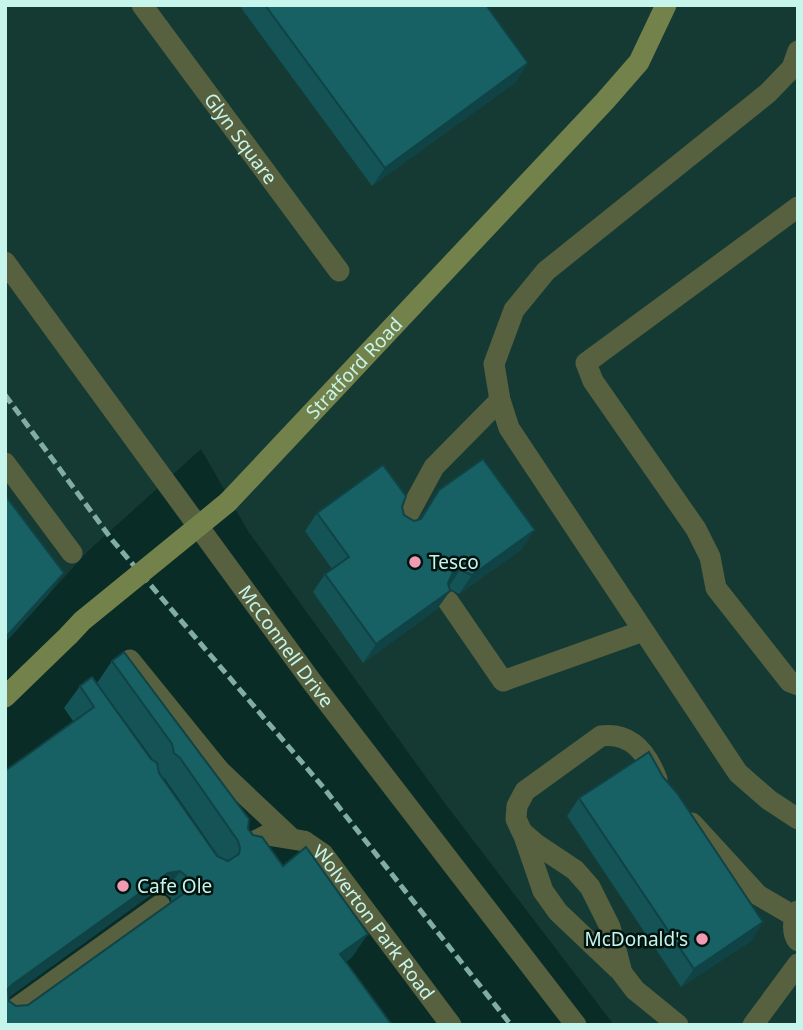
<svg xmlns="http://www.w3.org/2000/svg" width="803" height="1030" font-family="'Noto Sans',sans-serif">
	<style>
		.built { fill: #153a34 }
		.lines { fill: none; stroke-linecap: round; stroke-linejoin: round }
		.lane { stroke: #57603f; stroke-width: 21 }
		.street { stroke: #57603f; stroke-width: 21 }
		.secondary { stroke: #73814b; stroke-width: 21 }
		.rail { stroke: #82ada4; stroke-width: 5; stroke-dasharray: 10 5; stroke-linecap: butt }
		.secondary-bridge { stroke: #73814b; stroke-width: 21 }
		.wall { fill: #145356; fill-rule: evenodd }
		.shaded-wall { fill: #104346 }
		.building { fill: #176064; stroke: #104346; stroke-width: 2; fill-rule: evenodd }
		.poi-dot { fill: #f19ab4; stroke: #00130f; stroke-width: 2.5 }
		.labels { text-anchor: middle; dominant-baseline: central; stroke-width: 5; stroke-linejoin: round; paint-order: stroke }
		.street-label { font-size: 19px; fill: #c6f5eb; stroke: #00130f }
		.poi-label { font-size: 19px; fill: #c6f5eb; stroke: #00130f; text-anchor: start }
	</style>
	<rect width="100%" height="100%" fill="#0a2c26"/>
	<path class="built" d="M5 5H798V1025H614L444 802 248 531 201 449 88 551 5 643Z"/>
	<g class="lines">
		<g class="lane">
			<path d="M798 207 586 363 593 381 696 529 710 557 716 588 790 682 798 685"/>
			<path d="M5 463 72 553"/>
			<path d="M402 526 434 467 500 400"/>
			<path d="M448 601 503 681 643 631"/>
			<path d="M657 779C647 753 631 732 601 736L525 791 517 806 516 819 522 832 536 844 575 870 590 887 610 927 622 973 635 990 678 1025"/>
			<path d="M692 823 758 895 794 916"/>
			<path d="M523 833 543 891 558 912 618 969"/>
			<path d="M798 911C792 919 792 934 798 941"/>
			<path d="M753 1025 798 964"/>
		</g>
		<g class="street">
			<path id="s1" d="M142 5 339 271"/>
			<path d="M798 51 792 68 768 93 546 271 514 310 494 364 500 400 509 428 738 773 769 800 798 819"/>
			<path id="s2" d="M5 262 312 682 576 1025"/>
			<path d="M130 660 220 771 291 838"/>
			<path id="s3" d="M245 846 267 835 304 841 323 854 451 1025"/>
			<path d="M5 1016 160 905"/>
		</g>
		<g class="secondary">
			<path id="s4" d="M228 502 605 101 639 62 666 5"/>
			<path d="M5 697 69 635"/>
		</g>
		<path class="rail" d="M5 395 113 541 323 787 511 1025"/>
		<path class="secondary-bridge" d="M69 635 82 621 228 502"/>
	</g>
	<g class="wall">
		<path d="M239 5H486L516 82 372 186Z"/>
		<path d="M439 490 522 549 459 594 450 589V591L437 609 363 663 313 592 325 574 332 569 305 531 317 513 402 507 404 515 414 521 419 520Z"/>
		<path d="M112 661 248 829 353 956 346 962 5 1025V771L73 721 64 708 80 686 154 761 97 683ZM162 777 165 779 219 857 217 856ZM165 893 171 898V902L28 1005 16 1006 9 1001V997L152 894Z"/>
		<path d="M579 798 751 941 681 987 567 816Z"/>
	</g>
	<g class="shaded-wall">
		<path d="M528 63 516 82 372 186 385 168Z"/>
		<path d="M535 530 522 549 459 594 472 575Z"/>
		<path d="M460 570 448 588 440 591 453 572Z"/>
		<path d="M64 573 48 595 5 643V638Z"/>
		<path d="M450 591 437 609 363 663 376 644Z"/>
		<path d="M180 871 165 893 152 894 5 1000V994L13 984 168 873Z"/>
		<path d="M763 922 751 941 681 987 694 969Z"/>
		<path d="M368 934 353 956 325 976 340 954Z"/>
	</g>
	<g class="building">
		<path d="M265 5H486L528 63 385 168Z"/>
		<path d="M483 459 535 530 472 575 460 570 453 572 448 583 450 591 376 644 325 574 349 557 317 513 383 465 406 496 402 507 404 515 414 521 421 519 439 490Z"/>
		<path d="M5 495 64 573 5 638Z"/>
		<path d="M124 652 249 819 248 829 253 835 262 837 283 866 306 847 368 934 340 954 392 1025H5V771L94 707 80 686 92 677 151 759 157 763 159 773 217 856 228 861 239 854 240 848 238 841 180 758 174 753 172 744 112 661ZM180 871 186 876 187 888 183 894 28 1005 16 1006 9 1001 8 989 13 984 168 873Z"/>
		<path d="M649 752 663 777 677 793 763 922 694 969 579 798Z"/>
	</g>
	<g class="poi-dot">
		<circle cx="415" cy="562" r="7"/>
		<circle cx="123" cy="886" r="7"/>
		<circle cx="702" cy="939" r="7"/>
	</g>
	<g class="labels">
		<g class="street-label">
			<text stroke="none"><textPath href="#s1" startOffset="166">Glyn Square</textPath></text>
			<text stroke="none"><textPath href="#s4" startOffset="184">Stratford Road</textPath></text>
			<text stroke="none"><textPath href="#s2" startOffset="476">McConnell Drive</textPath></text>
			<text stroke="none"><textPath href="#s3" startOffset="170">Wolverton Park Road</textPath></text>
		</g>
		<g class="poi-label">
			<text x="429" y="562">Tesco</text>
			<text x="137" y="886">Cafe Ole</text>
			<text x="688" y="939" text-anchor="end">McDonald's</text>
		</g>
	</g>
	<rect width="803" height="1030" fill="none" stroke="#c6f5eb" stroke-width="14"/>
</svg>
